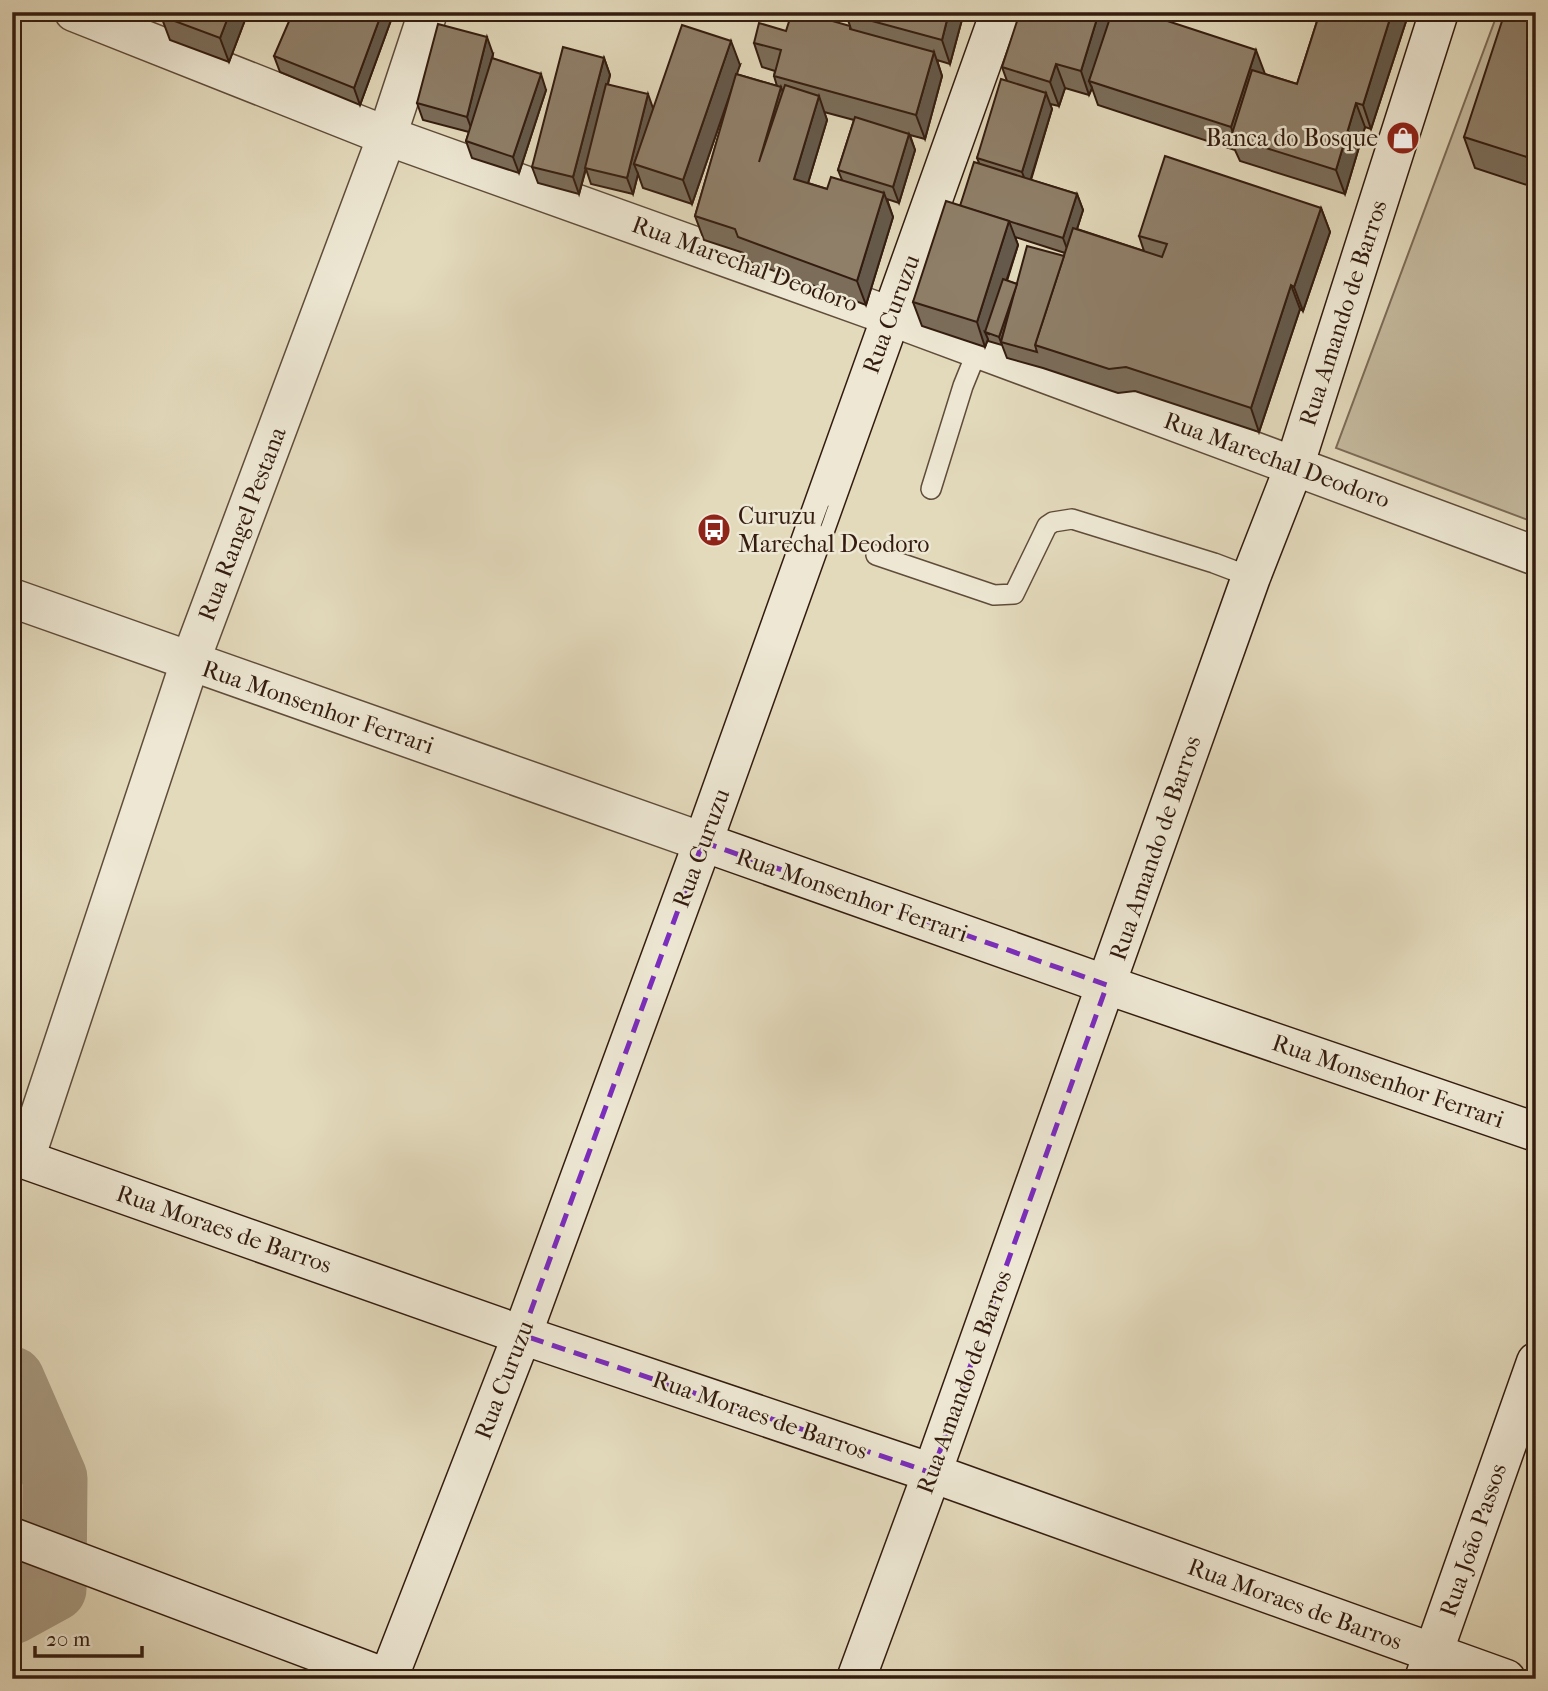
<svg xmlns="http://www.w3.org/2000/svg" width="1548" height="1691" font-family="'IM FELL French Canon',serif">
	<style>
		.green { fill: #c5ba9f; stroke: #7c6b57; stroke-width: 2 }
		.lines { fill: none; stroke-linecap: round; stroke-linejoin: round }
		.river { stroke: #a79981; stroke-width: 65 }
		.lane-casing { stroke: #5f4c3a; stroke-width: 22 }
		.street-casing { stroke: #5f4c3a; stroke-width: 41 }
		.secondary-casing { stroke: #331c0f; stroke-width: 41 }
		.lane { stroke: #ede7d3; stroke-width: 19 }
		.street { stroke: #ede7d3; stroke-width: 38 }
		.secondary { stroke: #ede7d3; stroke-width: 38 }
		.wall { fill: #7b6d5a; stroke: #331c0f; stroke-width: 2; fill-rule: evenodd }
		.shaded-wall { fill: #64594a; stroke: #331c0f; stroke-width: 2 }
		.building { fill: #8f7f69; stroke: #331c0f; stroke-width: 2 }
		.marked { fill: none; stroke: #7b2cbf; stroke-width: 5; stroke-dasharray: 14 9; stroke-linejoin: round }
		.labels { text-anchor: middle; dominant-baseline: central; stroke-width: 5; stroke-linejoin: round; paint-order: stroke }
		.poi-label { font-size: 24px; fill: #331c0f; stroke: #ede7d3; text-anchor: end }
		.street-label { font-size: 24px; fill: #331c0f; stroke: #ede7d3 }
	</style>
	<rect width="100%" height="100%" fill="#e3dabc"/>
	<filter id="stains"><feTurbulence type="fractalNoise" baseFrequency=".00286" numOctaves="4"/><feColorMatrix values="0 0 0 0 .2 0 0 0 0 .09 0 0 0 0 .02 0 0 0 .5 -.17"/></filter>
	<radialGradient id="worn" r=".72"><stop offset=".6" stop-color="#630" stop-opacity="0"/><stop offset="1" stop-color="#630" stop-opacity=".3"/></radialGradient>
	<path class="green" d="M1498 12H1536V523L1336 448Z"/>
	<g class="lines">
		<path class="river" d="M12 1379 55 1478 54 1589 12 1612"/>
		<defs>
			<g id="lane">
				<path d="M931 489 963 386 978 349"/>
				<path d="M876 555 994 595 1014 594 1047 526 1053 522 1072 519 1214 563 1251 577"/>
			</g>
			<g id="street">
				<path d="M74 12 387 136 890 316 1536 556"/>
				<path d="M12 598 703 842"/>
				<path d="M25 1159 190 662 387 136 428 12"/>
			</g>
			<g id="secondary">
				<path d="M703 842 1107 985 1536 1132"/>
				<path d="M12 1155 522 1335 932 1473 1506 1679"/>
				<path d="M12 1537 389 1679"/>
				<path d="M388 1679 522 1335 703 842 1000 12"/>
				<path d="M856 1679 932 1473 1251 577 1294 467 1439 12"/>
				<path d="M1424 1679 1536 1362"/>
			</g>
		</defs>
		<use href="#lane" class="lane-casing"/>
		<use href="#street" class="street-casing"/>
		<use href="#secondary" class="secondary-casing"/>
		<use href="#lane" class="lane"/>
		<use href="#street" class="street"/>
		<use href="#secondary" class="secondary"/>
	</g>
	<g class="wall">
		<path d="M110 12H123L122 16Z"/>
		<path d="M163 12H248L229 62 170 40 161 16Z"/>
		<path d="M394 12 360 105 280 72 274 56Z"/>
		<path d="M499 12H523L520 19Z"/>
		<path d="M964 12 950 64 937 60 942 76 925 139 910 135 915 150 899 203 887 199 893 217 866 305 747 261 744 253 704 240 695 216 735 80 692 204 643 188 638 174 633 194 591 184 586 169 579 194 538 183 532 167 604 58 610 75 608 84 653 109 740 65 736 74 777 86 774 76 775 71 762 67 754 43 786 31 850 26 851 29 846 14ZM824 112 854 120 838 170 842 180 827 189 808 183 827 120Z"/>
		<path d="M1320 12H1409L1371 129 1365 127 1345 194 1240 161 1235 150 1098 105 1092 88 1089 95 1065 88 1059 106 1050 104 1052 109 1031 180 1077 194 1083 210 1077 229 1144 251 1139 236 1321 208 1330 232 1303 311 1300 309 1259 432 1135 391 1118 393 1043 368 1007 358 1002 345 988 341V339L985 347 922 326 913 302 960 206 979 163 977 158 1007 81 1002 67 1110 16 1265 74 1297 84ZM1015 237 1065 253 1064 256 1017 284 1007 281 1018 245Z"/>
		<path d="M1536 12V188L1475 168 1464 137Z"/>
		<path d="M493 54 492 60 546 90 519 173 472 158 466 141 469 132 423 120 417 103Z"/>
	</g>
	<g class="shaded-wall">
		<path d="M230 12H248L229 62 220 38Z"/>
		<path d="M382 12H394L360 105 354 88Z"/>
		<path d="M518 12H523L520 19Z"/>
		<path d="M949 12H964L950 64 942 40Z"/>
		<path d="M1099 12H1109L1113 22 1089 81 1092 88 1089 95 1081 71Z"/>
		<path d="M1392 12H1409L1371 129 1363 105Z"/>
		<path d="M487 37 493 54 473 133 467 117Z"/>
		<path d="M731 41 740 65 692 204 683 180Z"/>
		<path d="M1256 50 1265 74 1235 139 1231 127Z"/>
		<path d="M934 52 942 76 925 139 916 115Z"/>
		<path d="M604 58 610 75 579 194 573 177Z"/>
		<path d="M1056 64 1065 88 1059 106 1050 82Z"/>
		<path d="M541 74 546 90 519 173 513 157Z"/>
		<path d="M781 87 790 111 759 162Z"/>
		<path d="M1046 93 1052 109 1028 188 1022 172Z"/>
		<path d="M648 94 654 111 634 164 638 174 633 194 627 178Z"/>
		<path d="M819 96 827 120 802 203 794 179Z"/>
		<path d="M1356 103 1365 127 1345 194 1336 170Z"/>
		<path d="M909 134 915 150 899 203 893 187Z"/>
		<path d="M884 193 893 217 866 305 857 281Z"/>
		<path d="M1077 194 1083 210 1069 254 1063 238Z"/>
		<path d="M1321 208 1330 232 1303 311 1294 287Z"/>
		<path d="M1009 221 1018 245 989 334 985 332 988 339 985 347 977 322Z"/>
		<path d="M1017 284 1001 342 1002 345 999 337Z"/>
		<path d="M1291 285 1300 309 1259 432 1251 408Z"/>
	</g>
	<g class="building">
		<path d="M163 12H230L220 38 161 16Z"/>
		<path d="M293 12H382L354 88 274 56Z"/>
		<path d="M792 12H801L850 26V29L934 52 916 115 774 76 781 50 754 43 759 23 786 31Z"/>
		<path d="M846 12H949L942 40 846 14Z"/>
		<path d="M1020 12H1099L1081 71 1056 64 1050 82 1002 67Z"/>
		<path d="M1112 12H1140L1256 50 1231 127 1089 81Z"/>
		<path d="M1320 12H1392L1363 105 1356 103 1336 170 1231 137 1252 70 1297 84Z"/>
		<path d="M1505 12H1536V96L1533 104H1536V160L1464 137Z"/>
		<path d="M438 24 487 37 467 117 417 103Z"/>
		<path d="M682 25 731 41 683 180 634 164Z"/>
		<path d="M563 47 604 58 573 177 532 167Z"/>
		<path d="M492 58 541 74 513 157 466 141Z"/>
		<path d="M736 74 781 87 759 162 785 85 819 96 794 179 827 189 831 177 884 193 857 281 738 237 735 229 695 216Z"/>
		<path d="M1001 79 1046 93 1022 172 977 158Z"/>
		<path d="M606 84 648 94 627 178 585 168Z"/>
		<path d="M855 117 909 134 893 187 838 170Z"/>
		<path d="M1165 156 1321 208 1294 287 1291 285 1251 408 1126 367 1109 369 1035 345 1073 228 1162 257 1167 244 1139 236Z"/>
		<path d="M974 162 1077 194 1063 238 960 206Z"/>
		<path d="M946 201 1009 221 977 322 913 302Z"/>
		<path d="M1027 246 1064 256 1035 345 1037 352 1001 342Z"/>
		<path d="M1003 279 1017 284 999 337 985 332Z"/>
	</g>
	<path class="marked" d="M703 842 1107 985 932 1473 522 1335Z"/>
	<defs>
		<symbol id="shop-disc" viewBox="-11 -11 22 22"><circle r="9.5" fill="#8f2418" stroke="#ede7d3"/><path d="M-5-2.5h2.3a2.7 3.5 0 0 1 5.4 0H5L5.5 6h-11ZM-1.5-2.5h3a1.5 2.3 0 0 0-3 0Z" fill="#fff"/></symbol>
		<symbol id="bus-disc" viewBox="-11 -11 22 22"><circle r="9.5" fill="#8f2418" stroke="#ede7d3"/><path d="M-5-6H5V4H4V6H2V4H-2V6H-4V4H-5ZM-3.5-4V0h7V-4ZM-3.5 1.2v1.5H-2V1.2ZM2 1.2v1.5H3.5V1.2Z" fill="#fff"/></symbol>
	</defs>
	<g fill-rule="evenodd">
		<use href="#shop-disc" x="1384" y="119" width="38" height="38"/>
		<use href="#bus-disc" x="695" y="511" width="38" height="38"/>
	</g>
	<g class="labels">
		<g class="poi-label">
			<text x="1378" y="138">Banca do Bosque</text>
			<text x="738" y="516" text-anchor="start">Curuzu /<tspan x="738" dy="28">Marechal Deodoro</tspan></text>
		</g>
		<g class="street-label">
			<text transform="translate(745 264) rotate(20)">Rua Marechal Deodoro</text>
			<text transform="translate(1343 313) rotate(-72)">Rua Amando de Barros</text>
			<text transform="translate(891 314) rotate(-70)">Rua Curuzu</text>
			<text transform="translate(1277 460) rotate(20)">Rua Marechal Deodoro</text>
			<text transform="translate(242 524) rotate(-69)">Rua Rangel Pestana</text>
			<text transform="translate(318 707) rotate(19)">Rua Monsenhor Ferrari</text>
			<text transform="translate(701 848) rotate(-70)">Rua Curuzu</text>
			<text transform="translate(1155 848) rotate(-71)">Rua Amando de Barros</text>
			<text transform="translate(852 895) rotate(19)">Rua Monsenhor Ferrari</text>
			<text transform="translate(1388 1081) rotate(19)">Rua Monsenhor Ferrari</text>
			<text transform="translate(224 1229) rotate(19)">Rua Moraes de Barros</text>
			<text transform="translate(504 1380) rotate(-69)">Rua Curuzu</text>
			<text transform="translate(964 1382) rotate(-70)">Rua Amando de Barros</text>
			<text transform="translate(760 1415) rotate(19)">Rua Moraes de Barros</text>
			<text transform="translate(1473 1540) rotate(-71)">Rua João Passos</text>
			<text transform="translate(1295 1604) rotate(20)">Rua Moraes de Barros</text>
		</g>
	</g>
	<rect width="1548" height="1691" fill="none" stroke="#e3dabc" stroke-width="42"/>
	<rect x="14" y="14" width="1520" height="1663" fill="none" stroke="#331c0f" stroke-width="3.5"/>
	<rect x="21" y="21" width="1506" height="1649" fill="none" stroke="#331c0f" stroke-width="2"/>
	<path d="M35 1646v10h107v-10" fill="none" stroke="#331c0f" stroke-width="3.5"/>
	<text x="46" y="1646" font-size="21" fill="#331c0f" stroke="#ede7d3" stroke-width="5" paint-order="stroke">20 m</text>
	<rect width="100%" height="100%" filter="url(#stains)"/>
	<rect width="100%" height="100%" fill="url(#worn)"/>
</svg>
